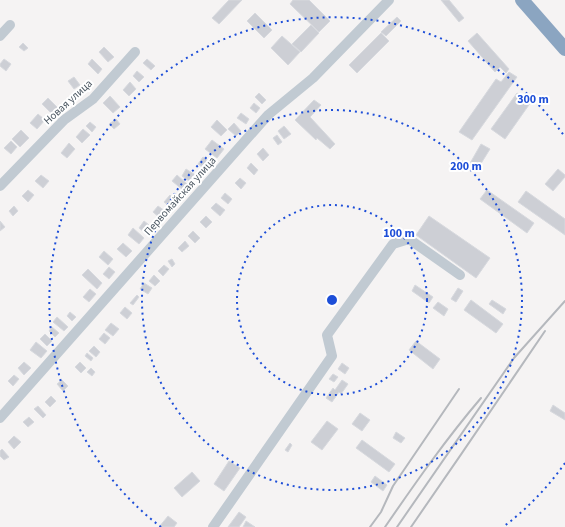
<svg xmlns="http://www.w3.org/2000/svg" width="565" height="527" font-family="'Source Sans 3',sans-serif">
	<style>
		.building { fill: #cdcfd5; stroke: #d7d9de }
		.lines { fill: none; stroke-linecap: round; stroke-linejoin: round }
		.minor { stroke: #c1cad2; stroke-width: 10 }
		.highway { stroke: #8ba5c1; stroke-width: 14 }
		.rail { stroke: #b5b8bd; stroke-width: 2 }
		.ring { fill: none; stroke: #1d4ed8; stroke-width: 2; stroke-dasharray: 2 4 }
		.labels { text-anchor: middle; dominant-baseline: central; stroke-width: 4; stroke-linejoin: round; paint-order: stroke }
		.street-label { font-size: 11px; fill: #4a5661; stroke: #fff }
		.centre { fill: #1d4ed8; stroke: #fff; stroke-width: 2 }
		.ring-label { font-size: 12px; text-anchor: middle; font-weight: bold; fill: #1d4ed8; stroke: #fff; stroke-width: 4; stroke-linejoin: round; paint-order: stroke }
	</style>
	<rect width="100%" height="100%" fill="#f5f3f3"/>
	<g class="building">
		<path d="M229 0H242L219 24 212 18Z"/>
		<path d="M293 0H309L330 21 319 32 290 4Z"/>
		<path d="M441 0H449L464 18 459 22Z"/>
		<path d="M255 13 272 30 264 38 247 21Z"/>
		<path d="M397 17 401 21 386 36 381 32Z"/>
		<path d="M311 25 319 33 301 52 292 44Z"/>
		<path d="M381 33 389 41 357 73 349 65Z"/>
		<path d="M477 33 509 69 506 73 500 67 495 72 468 41Z"/>
		<path d="M282 36 300 52 288 65 271 48Z"/>
		<path d="M23 43 28 48 24 51 19 47Z"/>
		<path d="M104 47 114 57 108 62 99 52Z"/>
		<path d="M4 59 11 64 6 71 0 66V64Z"/>
		<path d="M92 59 102 69 98 74 88 64Z"/>
		<path d="M147 59 155 66 151 70 143 63Z"/>
		<path d="M137 71 144 77 139 82 133 76Z"/>
		<path d="M509 72 517 77 472 140 459 132 496 79 501 82Z"/>
		<path d="M74 77 80 85 74 89 68 81Z"/>
		<path d="M130 82 136 89 129 96 123 90Z"/>
		<path d="M259 93 266 100 262 104 255 97Z"/>
		<path d="M517 93 531 102 505 139 491 129Z"/>
		<path d="M110 96 120 107 113 113 103 103Z"/>
		<path d="M48 98 58 108 52 114 42 104Z"/>
		<path d="M314 100 321 105 310 117 335 144 330 149 317 138 316 140 295 120Z"/>
		<path d="M254 103 260 108 256 113 250 108Z"/>
		<path d="M241 113 249 119 246 124 237 118Z"/>
		<path d="M38 114 45 120 37 129 30 123Z"/>
		<path d="M116 119 120 124 114 129 109 124Z"/>
		<path d="M217 120 227 130 221 136 211 127Z"/>
		<path d="M90 122 96 127 92 132 86 126Z"/>
		<path d="M234 123 241 131 236 136 228 129Z"/>
		<path d="M284 126 291 134 284 139 278 131Z"/>
		<path d="M83 129 90 135 82 143 76 137Z"/>
		<path d="M21 130 29 138 20 147 12 139Z"/>
		<path d="M277 135 282 142 278 145 273 138Z"/>
		<path d="M212 140 224 149 217 158 205 149Z"/>
		<path d="M11 141 17 147 11 154 4 148Z"/>
		<path d="M69 143 75 149 67 158 61 153Z"/>
		<path d="M481 144 490 149 477 170 469 165Z"/>
		<path d="M263 148 269 155 263 161 257 154Z"/>
		<path d="M203 157 211 163 206 170 198 164Z"/>
		<path d="M251 163 258 170 254 175 247 168Z"/>
		<path d="M186 169 197 176 192 183 182 176Z"/>
		<path d="M558 169 565 175V177L553 191 545 184Z"/>
		<path d="M41 175 49 181 43 188 35 181Z"/>
		<path d="M177 175 187 184 183 190 172 181Z"/>
		<path d="M240 178 246 183 241 189 235 183Z"/>
		<path d="M28 190 34 195 28 202 22 196Z"/>
		<path d="M487 190 534 223 527 233 480 199Z"/>
		<path d="M526 191 565 219V235L518 202Z"/>
		<path d="M225 193 232 199 228 204 221 198Z"/>
		<path d="M170 195 177 202 172 208 164 202Z"/>
		<path d="M216 203 225 210 220 216 211 208Z"/>
		<path d="M14 206 18 211 13 216 9 211Z"/>
		<path d="M158 206 165 211 160 218 153 212Z"/>
		<path d="M206 216 212 222 206 228 200 222Z"/>
		<path d="M429 216 490 258 476 278 416 235Z"/>
		<path d="M0 221 5 227 0 231Z"/>
		<path d="M144 221 153 228 148 235 139 228Z"/>
		<path d="M133 228 144 238 139 244 128 235Z"/>
		<path d="M193 231 200 238 195 243 188 236Z"/>
		<path d="M185 241 189 246 182 252 178 248Z"/>
		<path d="M123 243 132 251 126 257 117 249Z"/>
		<path d="M104 251 113 259 108 265 99 257Z"/>
		<path d="M172 259 175 264 172 267 168 261Z"/>
		<path d="M164 265 169 269 163 276 158 271Z"/>
		<path d="M109 267 115 272 109 279 103 274Z"/>
		<path d="M88 269 102 283 97 289 82 275Z"/>
		<path d="M154 275 160 281 155 286 149 281Z"/>
		<path d="M144 283 152 288 148 294 140 289Z"/>
		<path d="M415 285 433 297 429 303 412 291Z"/>
		<path d="M458 288 463 291 456 302 451 299Z"/>
		<path d="M90 289 96 294 89 302 83 297Z"/>
		<path d="M137 295 139 297 133 305 130 303Z"/>
		<path d="M471 300 503 324 496 333 464 310Z"/>
		<path d="M492 300 506 309 503 314 489 304Z"/>
		<path d="M438 302 448 309 444 316 433 308Z"/>
		<path d="M125 307 132 313 127 319 120 313Z"/>
		<path d="M70 312 76 317 72 321 67 316Z"/>
		<path d="M57 317 68 327 64 331 53 322Z"/>
		<path d="M111 323 119 329 113 336 105 330Z"/>
		<path d="M52 327 59 333 55 337 49 331Z"/>
		<path d="M104 333 110 338 105 344 99 339Z"/>
		<path d="M45 334 52 341 47 346 40 339Z"/>
		<path d="M416 341 440 359 433 369 409 350Z"/>
		<path d="M36 342 47 351 41 358 30 350Z"/>
		<path d="M94 346 100 352 96 357 89 351Z"/>
		<path d="M87 353 93 358 91 361 85 356Z"/>
		<path d="M24 362 31 368 24 375 18 368Z"/>
		<path d="M80 362 86 368 81 373 75 367Z"/>
		<path d="M342 363 349 368 345 374 338 369Z"/>
		<path d="M91 368 95 372 92 376 87 372Z"/>
		<path d="M333 374 338 377 334 382 329 379Z"/>
		<path d="M14 375 19 379 13 386 8 381Z"/>
		<path d="M62 380 68 386 63 391 57 384Z"/>
		<path d="M342 380 348 384 341 394 339 392 332 402 326 398 333 388 335 390Z"/>
		<path d="M51 396 56 401 50 407 45 402Z"/>
		<path d="M553 405 565 413V420L550 411Z"/>
		<path d="M38 406 46 415 43 418 34 409Z"/>
		<path d="M360 413 370 420 362 431 352 424Z"/>
		<path d="M29 417 34 422 28 427 23 422Z"/>
		<path d="M327 421 338 429 322 450 311 442Z"/>
		<path d="M396 432 405 438 401 443 393 438Z"/>
		<path d="M14 436 21 442 14 449 8 442Z"/>
		<path d="M362 440 395 464 389 472 356 448Z"/>
		<path d="M290 443 292 445 288 452 285 450Z"/>
		<path d="M2 449 9 457 4 460 0 456V451Z"/>
		<path d="M229 461 240 468 224 491 214 484Z"/>
		<path d="M192 472 200 481 182 497 174 488Z"/>
		<path d="M375 476 387 485 383 491 371 482Z"/>
		<path d="M239 512 246 517 239 527H228Z"/>
		<path d="M168 516 177 523 174 527H159Z"/>
		<path d="M246 521 255 527H243Z"/>
	</g>
	<g class="lines">
		<g class="minor">
			<path d="M0 36 10 25"/>
			<path d="M0 186 64 120 93 99 135 52"/>
			<path d="M0 418 268 115 313 78 389 0"/>
			<path d="M213 527 332 356 327 335 393 244 409 239 460 275"/>
		</g>
		<path class="highway" d="M522 0 565 49"/>
		<g class="rail">
			<path d="M370 527 381 512 393 486 459 389"/>
			<path d="M385 527C416 482 446 439 481 398"/>
			<path d="M397 527 514 358 565 301"/>
			<path d="M411 527C456 462 501 396 545 331"/>
		</g>
	</g>
	<g class="ring">
		<circle cx="332" cy="300" r="95"/>
		<circle cx="332" cy="300" r="190"/>
		<path d="M565 463A284 284 0 0 1 503 527M161 527A284 284 0 1 1 565 137"/>
	</g>
	<g class="labels">
		<g class="street-label">
			<text transform="translate(68 102) rotate(-42)">Новая улица</text>
			<text transform="translate(180 196) rotate(-48)">Первомайская улица</text>
		</g>
	</g>
	<circle cx="332" cy="300" r="6" class="centre"/>
	<g class="ring-label">
		<text x="533" y="103">300 m</text>
		<text x="466" y="170">200 m</text>
		<text x="399" y="237">100 m</text>
	</g>
</svg>
